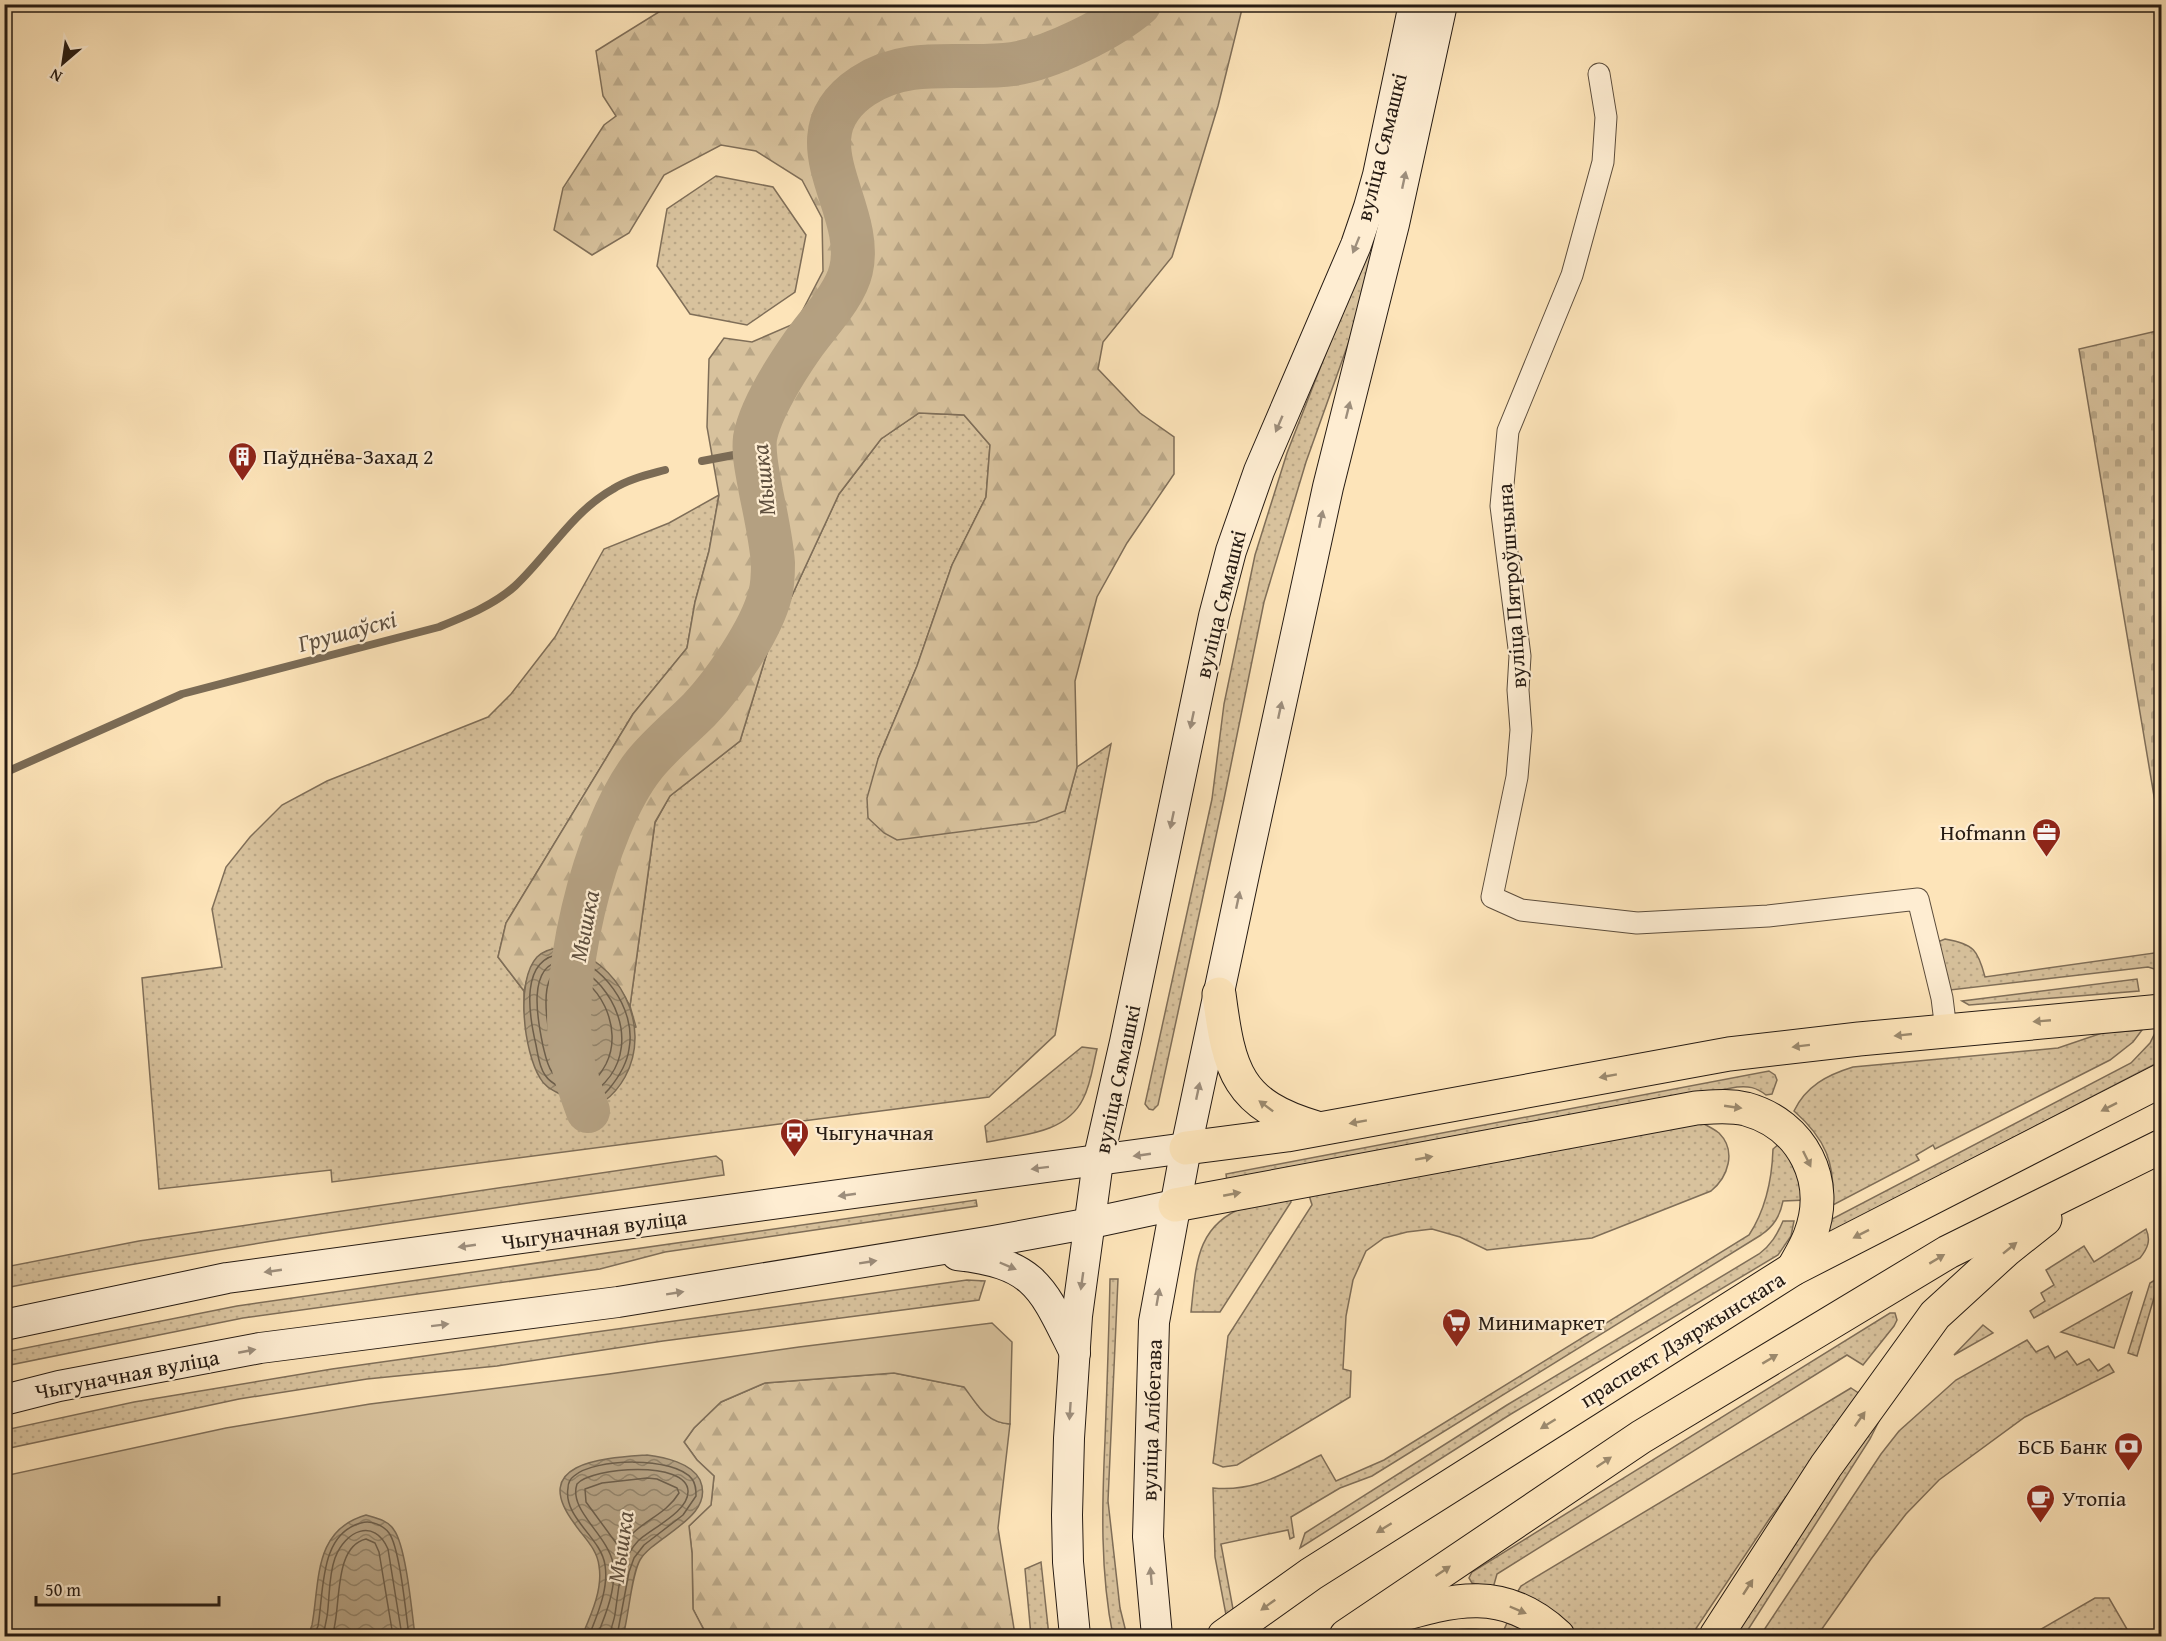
<svg xmlns="http://www.w3.org/2000/svg" width="2166" height="1641" font-family="'Gentium Book Plus',serif">
	<style>
		.grass { fill: url(#grass-dots); stroke: #7f6e58; stroke-width: 1.5 }
		.forest { fill: url(#forest-firs); stroke: #7f6e58; stroke-width: 1.5 }
		.cemetery { fill: url(#cemetery-stones); stroke: #7f6e58; stroke-width: 1.5 }
		.park { fill: #d8c29d; stroke: #7f6e58; stroke-width: 1.5 }
		.water { fill: url(#water-waves); stroke: #7b6b55; stroke-width: 1.5 }
		.lines { fill: none; stroke-linecap: round; stroke-linejoin: round }
		.shore { stroke: #6d5e4a; stroke-width: 1.5 }
		.stream { stroke: #7b6b55; stroke-width: 8 }
		.river { stroke: #b4a081; stroke-width: 44 }
		.minor-casing { stroke: #5c4d3c; stroke-width: 23 }
		.secondary-casing { stroke: #261b13; stroke-width: 32 }
		.primary-casing { stroke: #261b13; stroke-width: 35 }
		.minor { stroke: #feedd2; stroke-width: 21 }
		.secondary { stroke: #feedd2; stroke-width: 30 }
		.primary { stroke: #fde4b9; stroke-width: 33 }
		.oneway { fill: #9d8e7c }
		.oneway2 { fill: #9c8a6e }
		.labels { text-anchor: middle; dominant-baseline: central; stroke-width: 4.5; stroke-linejoin: round; paint-order: stroke }
		.street-label { font-size: 22px; fill: #261b13; stroke: #feedd2 }
		.poi-label { font-size: 22px; fill: #261b13; stroke: #feedd2; text-anchor: start }
		.water-label { font-size: 24px; font-style: italic; fill: #5f503f; stroke: #feedd2 }
	</style>
	<defs>
		<pattern id="grass-dots" width="8" height="8" patternUnits="userSpaceOnUse" patternTransform="scale(1.5)"><rect width="8" height="8" fill="#d8c29d"/><path d="M2 2h.1M6 6h.1" fill="none" stroke="#b9a686" stroke-width="1.8" stroke-linecap="round"/></pattern>
		<pattern id="forest-firs" width="22" height="20" patternUnits="userSpaceOnUse" patternTransform="scale(1.5)"><rect width="22" height="20" fill="#d8c29d"/><path d="M5 1l3.5 6h-7zM16 11l3.5 6h-7z" fill="#b9a686"/></pattern>
		<pattern id="cemetery-stones" width="16" height="16" patternUnits="userSpaceOnUse" patternTransform="scale(1.5)"><rect width="16" height="16" fill="#d8c29d"/><path d="M2 7V4a2 2 0 0 1 4 0v3zM10 15v-3a2 2 0 0 1 4 0v3z" fill="#b9a686"/></pattern>
		<pattern id="water-waves" width="16" height="10" patternUnits="userSpaceOnUse" patternTransform="scale(1.5)"><rect width="16" height="10" fill="#b4a081"/><path d="M0 5q4-4 8 0t8 0" fill="none" stroke="#928268"/></pattern>
	</defs>
	<rect width="100%" height="100%" fill="#fde4b9"/>
	<filter id="stains"><feTurbulence type="fractalNoise" baseFrequency=".00333" numOctaves="4"/><feColorMatrix values="0 0 0 0 .2 0 0 0 0 .09 0 0 0 0 .02 0 0 0 .5 -.17"/></filter>
	<radialGradient id="worn" r=".72"><stop offset=".6" stop-color="#630" stop-opacity="0"/><stop offset="1" stop-color="#630" stop-opacity=".3"/></radialGradient>
	<g class="grass">
		<path d="M716 176 773 187 806 235 795 292 747 325 690 314 657 266 667 209Z"/>
		<path d="M1372 235H1377L1352 333 1306 462 1264 602 1224 799 1158 1105 1153 1110 1149 1109 1145 1104 1212 799 1224 704 1255 555 1287 453Z"/>
		<path d="M919 413 964 415 990 445 986 497 952 565 917 666 878 759 1065 811 1077 767 1111 744 1055 1035 989 1097 332 1182 331 1170 159 1189 142 978 222 967 212 909 226 867 250 837 282 805 327 781 488 717 511 694 555 637 604 549 669 523 719 495 709 551 695 602 687 648 633 714 506 923 498 957 524 991V1010L533 1061 636 1027 630 1006 655 823 670 796 740 741 770 643 839 494 881 439Z"/>
		<path d="M1945 939C1974 944 1978 950 1985 977L2161 952V971L2148 967 1950 990 1935 943Z"/>
		<path d="M2137 979 2139 991 1969 1005 1962 1001Z"/>
		<path d="M2161 1028V1061L1829 1233 1828 1230 1832 1219 2131 1063 2150 1043 2157 1029Z"/>
		<path d="M2142 1030 2133 1042 2110 1060 1935 1149 1933 1145 1916 1155 1919 1160 1833 1205C1835 1163 1826 1139 1794 1111 1806 1086 1827 1075 1853 1067L2058 1048 2102 1033Z"/>
		<path d="M1082 1047 1097 1049C1093 1065 1091 1084 1083 1099 1066 1134 1020 1135 987 1142L985 1126Z"/>
		<path d="M1769 1071 1775 1075 1777 1080 1772 1094 1766 1095C1756 1087 1748 1086 1737 1087L1227 1181 1226 1174Z"/>
		<path d="M1702 1123C1708 1126 1714 1129 1719 1133 1737 1151 1728 1177 1711 1191L1592 1238 1487 1250 1460 1237 1432 1229 1407 1232 1384 1238 1366 1251 1353 1280 1346 1316 1343 1369 1351 1371 1350 1397 1237 1465 1223 1467 1213 1463 1228 1336 1312 1205 1309 1195Z"/>
		<path d="M1779 1144H1787L1806 1200 1783 1201C1780 1216 1774 1226 1761 1235L1372 1476 1340 1488 1291 1517 1294 1537 1290 1539 1288 1530 1221 1544 1238 1636H1230L1215 1557 1213 1488C1257 1492 1283 1473 1321 1455L1336 1481 1384 1460 1749 1235C1766 1209 1772 1180 1773 1149Z"/>
		<path d="M716 1156 722 1161 724 1175C484 1210 243 1241 5 1288V1267L139 1241Z"/>
		<path d="M1290 1195 1291 1202 1220 1312H1191C1196 1267 1195 1225 1245 1207 1259 1202 1275 1199 1290 1195Z"/>
		<path d="M976 1200 977 1206 665 1252 600 1269 243 1318 5 1366V1352L237 1306Z"/>
		<path d="M1783 1221H1794L1791 1236 1778 1255 1511 1414 1300 1548 1305 1533 1507 1405 1759 1254C1771 1245 1777 1235 1783 1221Z"/>
		<path d="M2146 1229C2151 1240 2148 1248 2140 1258L2034 1318 2030 1311 2045 1301 2041 1293 2054 1285 2046 1270 2084 1246 2094 1262Z"/>
		<path d="M2160 1277 2137 1356 2128 1353 2150 1283Z"/>
		<path d="M1110 1279H1118L1108 1501 1120 1608 1127 1636H1113C1100 1572 1102 1505 1105 1440 1107 1386 1109 1333 1110 1279Z"/>
		<path d="M967 1280 985 1281 979 1300 663 1341 497 1366 367 1379 239 1399 5 1449V1430L134 1402 332 1369Z"/>
		<path d="M2132 1292 2114 1348 2061 1332Z"/>
		<path d="M1890 1313H1895L1897 1320 1894 1326 1863 1365 1847 1355 1497 1574 1493 1588 1472 1583 1469 1578 1472 1572Z"/>
		<path d="M1983 1325 1993 1333 1954 1355Z"/>
		<path d="M2027 1340 2036 1352 2048 1346 2055 1358 2067 1351 2077 1365 2089 1359 2098 1371 2109 1364 2114 1372 2025 1417 1939 1480 1906 1514 1871 1559 1817 1636H1760L1881 1454 1899 1431 1956 1380Z"/>
		<path d="M1851 1388 1863 1396 1770 1518 1691 1636H1578L1567 1622 1521 1596 1518 1591 1521 1586Z"/>
		<path d="M1883 1413 1870 1439 1744 1636H1729L1858 1433Z"/>
		<path d="M1041 1562 1049 1636H1031L1025 1569Z"/>
		<path d="M2095 1598H2109L2131 1636H2029Z"/>
		<path d="M1507 1623 1524 1628 1536 1636H1436C1458 1626 1479 1628 1502 1634Z"/>
	</g>
	<g class="forest">
		<path d="M670 5H1243L1218 106 1172 257 1103 342 1098 369 1140 413 1174 437V474L1127 543 1097 597 1075 681 1077 767 1065 811 1036 822 897 840 884 833 868 818 867 798 878 759 917 666 952 565 986 497 990 445 964 415 919 413 881 439 839 494 770 643 740 741 670 796 655 822 630 1006 619 987 563 947C534 951 530 965 524 991L498 957 506 923 633 714 687 648 695 602 709 551 719 495 707 427 709 359 724 338 752 342 796 323 823 271 822 218 802 180 756 151 721 145 664 175 629 233 592 255 554 230 563 188 604 125 616 116 603 96 596 51Z"/>
		<path d="M894 1373 965 1387C977 1404 986 1423 1010 1424L998 1528 1015 1635 965 1629 930 1636H707L693 1609 692 1553 689 1526 711 1505 714 1476 697 1460 684 1442 694 1428 721 1402 765 1383Z"/>
	</g>
	<path class="cemetery" d="M2161 330H2162L2161 829 2154 796 2079 349Z"/>
	<g class="park">
		<path d="M992 1323 1012 1342 1010 1424C986 1423 977 1404 964 1387L894 1373 765 1383 721 1402 694 1428 684 1442 697 1460 714 1476 711 1505 689 1526 692 1553 693 1609 707 1636H5L4 1476 226 1428 370 1404 609 1374 799 1347Z"/>
		<path d="M965 1629 1015 1635V1636H930Z"/>
	</g>
	<g class="water">
		<path d="M563 947C619 960 653 1025 625 1077 614 1097 598 1109 575 1113 572 1108 569 1100 565 1097 556 1091 546 1089 540 1078 524 1052 515 981 537 957 544 950 554 948 563 947Z"/>
		<path d="M647 1455C664 1457 692 1463 700 1480 716 1517 654 1536 640 1560 631 1576 629 1615 623 1636H582C591 1615 603 1589 599 1566 597 1548 583 1537 574 1523 528 1461 607 1458 647 1455Z"/>
		<path d="M366 1515C376 1518 388 1520 394 1530 406 1546 412 1613 415 1636H308L312 1625C320 1581 313 1530 366 1515Z"/>
	</g>
	<g class="lines">
		<g class="shore">
			<path d="M562 954C602 961 637 1009 629 1049 627 1064 618 1078 609 1089 604 1095 585 1110 578 1105 574 1103 573 1097 570 1094 562 1086 552 1086 545 1075 539 1067 538 1055 536 1045 529 1015 519 958 562 954Z"/>
			<path d="M562 961C578 964 590 974 601 986 632 1023 630 1074 584 1098 580 1095 579 1091 575 1088 567 1081 558 1081 552 1072 547 1065 545 1054 543 1046 538 1022 526 965 562 961Z"/>
			<path d="M561 970C600 977 624 1029 606 1064 601 1073 596 1081 587 1085L559 1067C550 1050 534 975 561 970Z"/>
			<path d="M647 1478 657 1479 677 1488 679 1493C667 1513 647 1519 632 1534 627 1539 625 1545 619 1547L586 1502 585 1489 602 1483Z"/>
			<path d="M314 1636 318 1626C324 1592 319 1534 361 1523 371 1520 383 1525 389 1533 400 1548 406 1615 409 1636"/>
			<path d="M322 1636C332 1611 326 1583 335 1558 345 1531 374 1517 388 1549L402 1636"/>
			<path d="M332 1636C342 1610 332 1547 366 1539L375 1543 379 1552 393 1636"/>
			<path d="M589 1636C597 1615 609 1589 605 1565 601 1537 563 1518 568 1488 568 1484 570 1479 574 1476 594 1458 674 1456 692 1479 696 1484 696 1490 696 1496L683 1515 644 1545 634 1558 629 1572 617 1636"/>
			<path d="M597 1636C606 1614 617 1587 613 1563 607 1534 568 1510 577 1484 592 1467 687 1460 688 1491 689 1512 650 1529 638 1541 619 1561 619 1589 615 1614 614 1622 610 1629 610 1636"/>
		</g>
		<g class="stream">
			<path d="M702 461 755 451"/>
			<path d="M4 773 182 694 439 627C466 616 494 605 515 586 549 554 572 512 613 489 629 479 647 475 665 470"/>
		</g>
		<path class="river" d="M588 1111C583 1097 577 1082 574 1068 555 989 594 828 644 765 660 745 681 728 699 710 724 684 761 630 770 595 773 584 773 574 773 563 771 539 766 516 761 492 758 474 753 456 755 438 760 410 786 369 802 346 818 323 845 296 851 270 866 206 786 137 863 86 910 55 962 71 1013 64 1051 58 1110 29 1139 4"/>
		<defs>
			<path id="minor" d="M1599 74 1606 117 1603 162 1572 275 1508 431 1501 506 1520 656 1518 690 1521 730 1517 777 1492 897 1521 910 1637 923 1768 916 1918 899 1942 998 1946 1030"/>
			<g id="secondary">
				<path d="M957 1255C1036 1264 1042 1287 1075 1353"/>
				<path d="M4 1325 227 1278 1186 1148"/>
				<path d="M4 1400 59 1386 260 1348 618 1302 993 1241 1091 1223 1175 1205"/>
				<path d="M1075 1636 1068 1562 1067 1515 1069 1438 1077 1316 1098 1161 1125 1042 1214 616 1231 551 1259 471 1356 245 1369 207 1378 175 1414 4"/>
				<path d="M1157 1636 1148 1537 1154 1322 1186 1148 1246 865 1328 487 1394 224 1442 4"/>
			</g>
			<g id="primary">
				<path d="M1219 994C1229 1071 1237 1105 1317 1128"/>
				<path d="M1186 1148 1287 1135 1729 1054 1859 1039 2162 1011"/>
				<path d="M1175 1205 1696 1108C1713 1107 1729 1105 1746 1109 1803 1125 1831 1181 1810 1236 1806 1247 1799 1258 1793 1269"/>
				<path d="M1390 1618C1454 1599 1504 1585 1558 1636"/>
				<path d="M1224 1636 1311 1574 1793 1269 2162 1080"/>
				<path d="M1346 1636 1641 1437 1948 1252 2162 1146"/>
				<path d="M1716 1636 1826 1466 1935 1315 2006 1250 2045 1219"/>
			</g>
		</defs>
		<use href="#minor" class="minor-casing"/>
		<use href="#secondary" class="secondary-casing"/>
		<use href="#primary" class="primary-casing"/>
		<use href="#minor" class="minor"/>
		<use href="#secondary" class="secondary"/>
		<use href="#primary" class="primary"/>
	</g>
	<defs><path id="oneway-solid" d="M-6-.8H1V-3.2L6.5 0L1 3.2V.8H-6Z" transform="scale(1.5)"/></defs>
	<g class="oneway">
		<use href="#oneway-solid" transform="translate(1404 180) rotate(-78)"/>
		<use href="#oneway-solid" transform="translate(1356 245) rotate(112)"/>
		<use href="#oneway-solid" transform="translate(1348 410) rotate(-76)"/>
		<use href="#oneway-solid" transform="translate(1279 424) rotate(113)"/>
		<use href="#oneway-solid" transform="translate(1321 519) rotate(-78)"/>
		<use href="#oneway-solid" transform="translate(1280 710) rotate(-78)"/>
		<use href="#oneway-solid" transform="translate(1192 720) rotate(102)"/>
		<use href="#oneway-solid" transform="translate(1172 820) rotate(102)"/>
		<use href="#oneway-solid" transform="translate(1238 900) rotate(-78)"/>
		<use href="#oneway-solid" transform="translate(1198 1091) rotate(-78)"/>
		<use href="#oneway-solid" transform="translate(1142 1155) rotate(172)"/>
		<use href="#oneway-solid" transform="translate(1040 1168) rotate(173)"/>
		<use href="#oneway-solid" transform="translate(847 1195) rotate(172)"/>
		<use href="#oneway-solid" transform="translate(467 1246) rotate(172)"/>
		<use href="#oneway-solid" transform="translate(868 1262) rotate(-9)"/>
		<use href="#oneway-solid" transform="translate(1008 1266) rotate(23)"/>
		<use href="#oneway-solid" transform="translate(273 1271) rotate(172)"/>
		<use href="#oneway-solid" transform="translate(1082 1281) rotate(98)"/>
		<use href="#oneway-solid" transform="translate(675 1293) rotate(-9)"/>
		<use href="#oneway-solid" transform="translate(1158 1297) rotate(-80)"/>
		<use href="#oneway-solid" transform="translate(440 1325) rotate(-7)"/>
		<use href="#oneway-solid" transform="translate(247 1351) rotate(-11)"/>
		<use href="#oneway-solid" transform="translate(1070 1411) rotate(94)"/>
		<use href="#oneway-solid" transform="translate(1151 1576) rotate(-95)"/>
	</g>
	<g class="oneway2">
		<use href="#oneway-solid" transform="translate(2042 1021) rotate(175)"/>
		<use href="#oneway-solid" transform="translate(1903 1035) rotate(174)"/>
		<use href="#oneway-solid" transform="translate(1801 1046) rotate(173)"/>
		<use href="#oneway-solid" transform="translate(1608 1076) rotate(170)"/>
		<use href="#oneway-solid" transform="translate(1266 1106) rotate(-143)"/>
		<use href="#oneway-solid" transform="translate(1733 1107) rotate(8)"/>
		<use href="#oneway-solid" transform="translate(2109 1107) rotate(153)"/>
		<use href="#oneway-solid" transform="translate(1358 1122) rotate(170)"/>
		<use href="#oneway-solid" transform="translate(1424 1158) rotate(-10)"/>
		<use href="#oneway-solid" transform="translate(1807 1159) rotate(64)"/>
		<use href="#oneway-solid" transform="translate(1232 1194) rotate(-11)"/>
		<use href="#oneway-solid" transform="translate(1861 1234) rotate(153)"/>
		<use href="#oneway-solid" transform="translate(2010 1248) rotate(-39)"/>
		<use href="#oneway-solid" transform="translate(1937 1259) rotate(-31)"/>
		<use href="#oneway-solid" transform="translate(1770 1359) rotate(-31)"/>
		<use href="#oneway-solid" transform="translate(1860 1419) rotate(-55)"/>
		<use href="#oneway-solid" transform="translate(1548 1424) rotate(148)"/>
		<use href="#oneway-solid" transform="translate(1604 1462) rotate(-34)"/>
		<use href="#oneway-solid" transform="translate(1384 1528) rotate(148)"/>
		<use href="#oneway-solid" transform="translate(1443 1571) rotate(-34)"/>
		<use href="#oneway-solid" transform="translate(1748 1587) rotate(-57)"/>
		<use href="#oneway-solid" transform="translate(1268 1605) rotate(144)"/>
		<use href="#oneway-solid" transform="translate(1518 1610) rotate(23)"/>
	</g>
	<defs>
		<symbol id="building-pin" viewBox="-11 -11 22 30"><path d="M0 17L-7.5 6A9.5 9.5 0 1 1 7.5 6Z" fill="#8f2418" stroke="#feedd2"/><path d="M-4-6H4V6H1V3H-1V6H-4ZM-2.5-4.3h1.7v1.8h-1.7ZM.8-4.3h1.7v1.8H.8ZM-2.5-1h1.7V.8h-1.7ZM.8-1h1.7V.8H.8Z" fill="#fff"/></symbol>
		<symbol id="office-pin" viewBox="-11 -11 22 30"><path d="M0 17L-7.5 6A9.5 9.5 0 1 1 7.5 6Z" fill="#8f2418" stroke="#feedd2"/><path d="M-6-3h4V-5.5h4V-3h4V5H-6ZM-1-4.5V-3h2v-1.5ZM-6 0V1H6V0Z" fill="#fff"/></symbol>
		<symbol id="bus-pin" viewBox="-11 -11 22 30"><path d="M0 17L-7.5 6A9.5 9.5 0 1 1 7.5 6Z" fill="#8f2418" stroke="#feedd2"/><path d="M-5-6H5V4H4V6H2V4H-2V6H-4V4H-5ZM-3.5-4V0h7V-4ZM-3.5 1.2v1.5H-2V1.2ZM2 1.2v1.5H3.5V1.2Z" fill="#fff"/></symbol>
		<symbol id="supermarket-pin" viewBox="-11 -11 22 30"><path d="M0 17L-7.5 6A9.5 9.5 0 1 1 7.5 6Z" fill="#8f2418" stroke="#feedd2"/><path d="M-6-5.5h2.5l.6 2H6L4.5 2H-2.5L-4.4-4H-6ZM-1.5 3.2a1.3 1.3 0 1 0 .1 0ZM3 3.2a1.3 1.3 0 1 0 .1 0Z" fill="#fff"/></symbol>
		<symbol id="bank-pin" viewBox="-11 -11 22 30"><path d="M0 17L-7.5 6A9.5 9.5 0 1 1 7.5 6Z" fill="#8f2418" stroke="#feedd2"/><path d="M-6-4H6V4H-6ZM0-2.3a2.3 2.3 0 1 0 0 4.6a2.3 2.3 0 1 0 0-4.6Z" fill="#fff"/></symbol>
		<symbol id="cafe-pin" viewBox="-11 -11 22 30"><path d="M0 17L-7.5 6A9.5 9.5 0 1 1 7.5 6Z" fill="#8f2418" stroke="#feedd2"/><path d="M-5.5-4.5H6V0H3Q3 3.5 0 3.5H-2.5Q-5.5 3.5-5.5 0ZM3-3.2v2h1.7v-2ZM-6 4.5H4V6H-6Z" fill="#fff"/></symbol>
	</defs>
	<g fill-rule="evenodd">
		<use href="#building-pin" x="226" y="440" width="33" height="45"/>
		<use href="#office-pin" x="2030" y="816" width="33" height="45"/>
		<use href="#bus-pin" x="778" y="1116" width="33" height="45"/>
		<use href="#supermarket-pin" x="1440" y="1306" width="33" height="45"/>
		<use href="#bank-pin" x="2112" y="1430" width="33" height="45"/>
		<use href="#cafe-pin" x="2024" y="1482" width="33" height="45"/>
	</g>
	<g class="labels">
		<g class="street-label">
			<text transform="translate(1381 147) rotate(-76)">вуліца Сямашкі</text>
			<text transform="translate(1511 586) rotate(-94)">вуліца Пятроўшчына</text>
			<text transform="translate(1220 604) rotate(-76)">вуліца Сямашкі</text>
			<text transform="translate(1117 1079) rotate(-78)">вуліца Сямашкі</text>
			<text transform="translate(594 1229) rotate(-8)">Чыгуначная вуліца</text>
			<text transform="translate(1682 1339) rotate(-32)">праспект Дзяржынскага</text>
			<text transform="translate(127 1374) rotate(-11)">Чыгуначная вуліца</text>
			<text transform="translate(1151 1420) rotate(-88)">вуліца Алібегава</text>
		</g>
		<g class="poi-label">
			<text x="263" y="456">Паўднёва-Захад 2</text>
			<text x="2026" y="832" text-anchor="end">Hofmann</text>
			<text x="815" y="1132">Чыгуначная</text>
			<text x="1478" y="1322">Минимаркет</text>
			<text x="2107" y="1446" text-anchor="end">БСБ Банк</text>
			<text x="2062" y="1498">Утопiа</text>
		</g>
		<g class="water-label">
			<text transform="translate(763 480) rotate(-96)">Мышка</text>
			<text transform="translate(347 631) rotate(-15)">Грушаўскі</text>
			<text transform="translate(584 926) rotate(-79)">Мышка</text>
			<text transform="translate(620 1547) rotate(-82)">Мышка</text>
		</g>
	</g>
	<rect width="2166" height="1641" fill="none" stroke="#fde4b9" stroke-width="24"/>
	<rect x="6" y="6" width="2154" height="1629" fill="none" stroke="#261b13" stroke-width="3"/>
	<rect x="12" y="12" width="2142" height="1617" fill="none" stroke="#261b13" stroke-width="1.5"/>
	<g transform="translate(63 63) rotate(209)" stroke="#feedd2" stroke-width="4.5" paint-order="stroke">
	<path d="M0-4.5L10 22L0 15L-10 22Z" fill="#261b13"/>
	<text y="-9" font-size="16" font-weight="bold" text-anchor="middle" fill="#261b13">N</text>
	</g>
	<path d="M36 1596v9h183v-9" fill="none" stroke="#261b13" stroke-width="3"/>
	<text x="45" y="1596" font-size="18" fill="#261b13" stroke="#feedd2" stroke-width="4.5" paint-order="stroke">50 m</text>
	<rect width="100%" height="100%" filter="url(#stains)"/>
	<rect width="100%" height="100%" fill="url(#worn)"/>
</svg>
